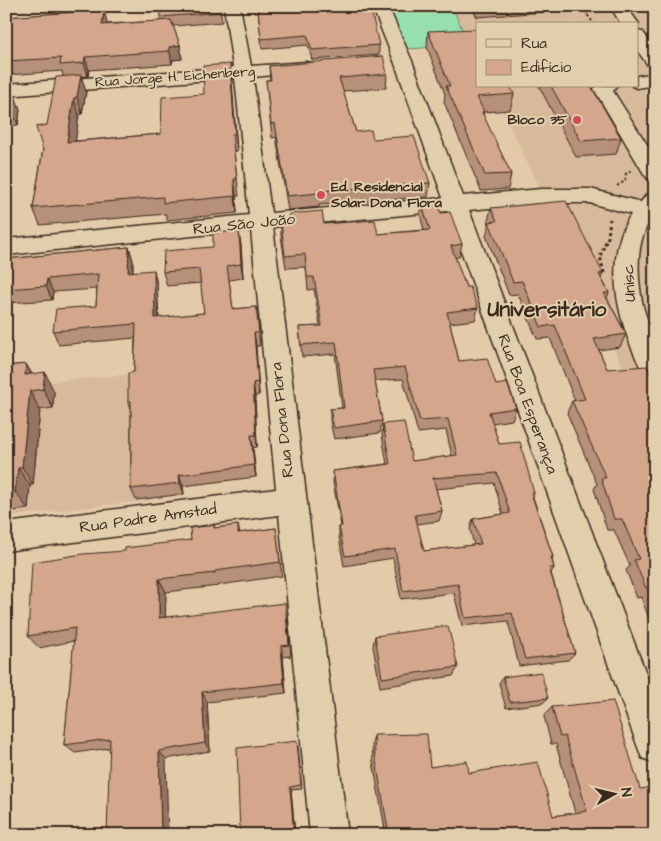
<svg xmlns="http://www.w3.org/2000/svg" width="661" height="841" font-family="'Architects Daughter',sans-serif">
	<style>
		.built { fill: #d7ba9b }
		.green { fill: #97e0ae; stroke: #698566 }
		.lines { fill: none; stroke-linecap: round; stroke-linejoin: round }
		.minor-casing { stroke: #3b2a1e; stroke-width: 3 }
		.path-far1 { stroke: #3b2a1e; stroke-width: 2; stroke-dasharray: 2.5 2.5; stroke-linecap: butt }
		.path { stroke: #3b2a1e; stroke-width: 3; stroke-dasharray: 3 3; stroke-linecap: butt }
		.minor { fill: #e1ceac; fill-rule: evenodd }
		.wall { fill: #b69078; stroke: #3b2a1e; fill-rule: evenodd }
		.shaded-wall { fill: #947562; stroke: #3b2a1e }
		.building { fill: #d4a78c; stroke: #3b2a1e; fill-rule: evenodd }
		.poi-dot { fill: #d1495b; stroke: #e1ceac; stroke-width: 2 }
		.labels { text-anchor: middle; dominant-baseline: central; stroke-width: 4; stroke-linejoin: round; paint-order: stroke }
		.far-street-label { font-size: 14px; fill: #3b2a1e; stroke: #e1ceac }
		.far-poi-label { font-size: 14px; font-weight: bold; fill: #3b2a1e; stroke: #e1ceac; text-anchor: end }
		.street-label { font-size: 16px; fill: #3b2a1e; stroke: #e1ceac }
		.district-label { font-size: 21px; font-weight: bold; fill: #3b2a1e; stroke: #e1ceac }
	</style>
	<rect width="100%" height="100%" fill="#e3caa9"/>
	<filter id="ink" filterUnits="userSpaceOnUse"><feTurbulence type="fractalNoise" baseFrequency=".02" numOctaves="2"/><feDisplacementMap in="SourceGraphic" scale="10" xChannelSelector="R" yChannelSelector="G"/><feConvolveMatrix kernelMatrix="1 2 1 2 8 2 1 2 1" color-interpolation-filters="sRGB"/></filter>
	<g filter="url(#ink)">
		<g class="built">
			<path d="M452 6H655V434L541 196V190L490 86H637V24H477V61Z"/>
			<path d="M152 372 150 500 6 517V386Z"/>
		</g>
		<path class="green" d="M389 6H452L469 45 406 49Z"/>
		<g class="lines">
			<defs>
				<g id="minor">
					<path d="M224 6H240L251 66 306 62 312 63 315 67 312 71 306 72 253 77 271 213 443 198 394 61 372 6H388L412 61 463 196 541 189H590L641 202 647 194 655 192V214C634 238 637 278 643 306 646 318 653 331 655 343 656 355 655 369 655 381L646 378C620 330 600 264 631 214L590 203H541L469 210 655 697V763L642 758 637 745 447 211 273 227 348 835H310L279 515 6 551V523L276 489 251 230 6 255V239L249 215 235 78 6 96V84L233 67Z"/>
					<path d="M610 6H626L639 24 637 26V24H621Z"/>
					<path d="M637 31 643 32 655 49V68L649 67 637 50Z"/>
					<path d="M655 73V85L637 88 632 86H637V76Z"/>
					<path d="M596 86H617L613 91 655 157V181L648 179 644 174 594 89Z"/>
				</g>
			</defs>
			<use href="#minor" class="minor-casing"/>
			<g class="path-far1">
				<path d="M587 6 591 12 586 13 594 24"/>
				<path d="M617 186 625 181 626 173 630 171 629 169"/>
			</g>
			<path class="path" d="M604 273 600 256 608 237 610 219"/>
			<use href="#minor" class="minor"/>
		</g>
		<g class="wall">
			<path d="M220 6 222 22 173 26 180 45 182 59 172 60V64L89 70 88 76 81 77 86 92 82 114 79 115 75 141 161 134 204 94 230 64 237 151H234L239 196H236L237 213 167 220 166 214 40 225 33 208 47 125 63 76 62 71 6 75V17L104 10 106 24 161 21V17Z"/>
			<path d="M471 6H586L585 9 477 17Z"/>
			<path d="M258 9 379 45V55L312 60 308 45 262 49Z"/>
			<path d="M428 31 514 94 510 110 484 112 483 115 511 174 508 189 481 191 444 102 445 94 427 47Z"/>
			<path d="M269 66 387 74 386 88 343 91 356 132 373 139 430 183 428 197 319 205V207L288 210 276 137 272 138 266 80H270Z"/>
			<path d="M539 86H591L621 138 616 154 576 157Z"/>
			<path d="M6 93 8 97 15 96 20 110 18 125 6 126Z"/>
			<path d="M421 202 441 213 462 244 459 257 455 258 466 287 478 308 475 320 450 323 459 361 496 385 516 408 512 420 492 423 499 444 534 493 533 497 553 557 552 559 554 568 551 573 575 653 568 660 519 666 508 621 462 626 454 593 401 599 393 558 344 566 339 537V527L341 526 333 482V471L387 464 382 435 383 424 412 461 452 456 446 430 418 433 403 379 375 381 382 421 380 433 334 439 330 421V409L342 408 335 354 302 357 299 327 320 326 314 289 308 290 306 267 286 268 281 236V223L290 222 289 214 324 224 378 234 424 230 420 215ZM494 483 503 514 473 519 470 529 474 545 424 551 417 524 439 521 442 511 436 489Z"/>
			<path d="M491 208 603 273 601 277 609 293 607 298 626 334 620 347 599 350 607 369 655 384V635L641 597 637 598 626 570 630 566 614 530H607L594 489 597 484 567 413 572 401H575L550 338 537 339 518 294 509 295 486 236 489 224 488 221Z"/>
			<path d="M241 245 243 278 229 280 233 309 256 307 260 346H256L259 395 255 396 257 447 253 448 256 477 183 486 184 494 136 500 131 489V408L128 401 134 372 135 338 59 345 53 331 96 306 97 289 53 292 52 300 6 303V259L129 247 133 261V272L157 284 159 318 204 313 201 283 167 286 163 272Z"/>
			<path d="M26 364 32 374 54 392 53 408 40 410 33 485H30L28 509 6 512V366Z"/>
			<path d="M214 525 215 528 238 525 240 533 276 528 282 576 219 585V586L166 592 165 617 287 615 291 656 283 657 286 693 207 702 210 751 166 759 109 748 75 753 64 745 74 641 39 648 28 636 125 551 191 540Z"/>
			<path d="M375 636 458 667 453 676 380 687 373 646Z"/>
			<path d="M503 677 548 698 543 703 506 708 499 683Z"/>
			<path d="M552 707 640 789 655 835H386L373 762 372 743 374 735 430 767 469 773 553 816 575 813 556 744H551L544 716Z"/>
			<path d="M298 745 302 789 291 790 295 835H240Z"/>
		</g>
		<g class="shaded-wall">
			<path d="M104 10 107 22 105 38 102 25Z"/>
			<path d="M180 45 182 59 172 60V64L169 47Z"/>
			<path d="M85 57 89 70 88 76 84 63Z"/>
			<path d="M230 64 232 81 237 151 235 134Z"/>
			<path d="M81 75 86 92 82 114 77 97Z"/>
			<path d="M15 96 20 110 18 125 12 112Z"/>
			<path d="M74 98 79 115 73 159 67 142Z"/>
			<path d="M234 179 236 196 237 213 235 196Z"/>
			<path d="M239 231 241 245 243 278 241 264Z"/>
			<path d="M129 247 133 261 132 286 128 272Z"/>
			<path d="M154 270 157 284 159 332 155 318Z"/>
			<path d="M47 279 53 292 52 300 46 286Z"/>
			<path d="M254 333 256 346 259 395 258 382Z"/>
			<path d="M26 364 36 383 25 375Z"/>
			<path d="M45 372 54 392 53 408 43 389Z"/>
			<path d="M253 383 255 396 257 447 256 435Z"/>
			<path d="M30 391 40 410 33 485 22 467Z"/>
			<path d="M251 435 253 448 256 477 254 465Z"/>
			<path d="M18 468 30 485 28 509 15 492Z"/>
			<path d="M179 475 183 486 184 494 180 483Z"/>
			<path d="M159 579 166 592 165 630 159 618Z"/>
			<path d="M281 646 283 657 286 693 284 683Z"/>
			<path d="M202 692 207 702 210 751 205 743Z"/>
			<path d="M159 751 166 759 168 835H161Z"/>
			<path d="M290 787 291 790 295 835H294Z"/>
		</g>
		<g class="building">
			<path d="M160 6H220L221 12 161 17Z"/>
			<path d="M309 6H370L379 45 312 50 307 35 261 39 258 9Z"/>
			<path d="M104 10 102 25 171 20 180 45 169 47V51L85 57 84 63 60 65 61 58 6 61V17Z"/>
			<path d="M477 29V86H510L514 94 477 97 484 112H482L511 174 485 175 446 86H450L428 31Z"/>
			<path d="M383 56 387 74 339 78 356 132 371 130 373 139 414 136 430 183 319 191V193L287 196 275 123 271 124 266 80H271L269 66Z"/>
			<path d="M230 64 235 134H232L237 179H234L235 196 163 203V197L33 208 43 150 36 127 47 125 56 77 81 75 77 97 74 98 67 142 161 134 162 97 204 94 203 66Z"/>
			<path d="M551 86H591L621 138 581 141Z"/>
			<path d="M15 96 12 112H6V97Z"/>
			<path d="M436 201 441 213 450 212 462 244 451 246 466 287H470L478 308 447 312 459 361 487 358 496 385 507 383 516 408 489 412 499 444 520 442 534 493H531L553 557H551L554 568H549L575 653 525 659 512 613 465 618 458 584 403 591 395 549 345 556 339 527 342 526 333 471 390 464 383 424 404 422 412 461 457 455 448 419 420 421 405 367 373 370 382 421 334 428 330 409 344 408 336 342 301 345 299 327 322 326 314 277H307L305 254 285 256 281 223 290 222 289 214 322 211 324 224 375 220 378 234 430 230 421 202ZM497 473 510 513 473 519 481 544 424 551 415 515 442 511 433 478Z"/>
			<path d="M566 201 603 273 599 274 609 293H604L626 334 594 339 607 369 647 366 655 384V602L649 588H646L634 560 639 559 622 519H614L601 478H606L572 401 585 399 555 325 541 327 522 281 513 282 489 222 497 221 491 208Z"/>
			<path d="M239 231 241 264 227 266 233 309 256 307 259 333H254L258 382 253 383 256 435H251L254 465 179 475 180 483 131 489V401H128V373L134 372 136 324 53 331 56 309 96 306 98 274 47 279 46 286 6 289V259L129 247 128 272 154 270 155 318 204 313 199 269 163 272 164 251 213 247V233Z"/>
			<path d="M26 364 25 375 45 372 43 389 30 391 22 467 18 468 15 492 6 493V366Z"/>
			<path d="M214 525V528L238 525V533L276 528 280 562 215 571V573L159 579V618L285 603 289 645 281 646 284 683 202 692 205 743 159 751 161 835H107L110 739 64 745 75 628 28 636 32 562 83 554 125 551V548L191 540 190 528Z"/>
			<path d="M448 626 458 667 382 678 375 636Z"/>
			<path d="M541 672 548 698 510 702 503 677Z"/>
			<path d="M613 701 640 789 653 787 655 791V835H389L375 755 374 735 427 734 430 767 467 761 469 773 538 762 553 816 587 811 565 736 560 737 552 707Z"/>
			<path d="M297 741 301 785 290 787 294 835H240L237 748Z"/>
		</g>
	</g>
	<g class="poi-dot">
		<circle cx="577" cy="120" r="5"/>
		<circle cx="321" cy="195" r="5"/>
	</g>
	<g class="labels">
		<g class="far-street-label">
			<text transform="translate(175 77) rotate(-4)">Rua Jorge H. Eichenberg</text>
		</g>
		<g class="far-poi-label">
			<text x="567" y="120">Bloco 35</text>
			<text x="331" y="187" text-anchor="start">Ed. Residencial<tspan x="331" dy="16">Solar Dona Flora</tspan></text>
		</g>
		<g class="street-label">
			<text transform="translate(244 224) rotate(-6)">Rua São João</text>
			<text transform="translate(629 283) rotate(-94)">Unisc</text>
			<text transform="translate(528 404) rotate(70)">Rua Boa Esperança</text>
			<text transform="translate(282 420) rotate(-96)">Rua Dona Flora</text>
			<text transform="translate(148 518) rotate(-8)">Rua Padre Amstad</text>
		</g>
		<g class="district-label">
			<text x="547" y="309">Universitário</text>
		</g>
	</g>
	<rect width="661" height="841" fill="none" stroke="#e1ceac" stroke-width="25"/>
	<rect x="12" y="12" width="636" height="816" fill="none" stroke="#3b2a1e" stroke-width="2" filter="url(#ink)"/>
	<rect x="476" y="22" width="162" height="65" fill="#e1ceac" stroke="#9f8c73"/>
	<rect x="486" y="39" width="25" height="8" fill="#e1ceac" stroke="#9f8c73"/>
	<text x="521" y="48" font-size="15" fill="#3b2a1e">Rua</text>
	<rect x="486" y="60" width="25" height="15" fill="#d4a78c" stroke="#9f8c73"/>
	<text x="521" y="72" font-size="15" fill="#3b2a1e">Edifício</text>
	<g transform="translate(614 794) rotate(82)" stroke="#e1ceac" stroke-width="4" paint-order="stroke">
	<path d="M0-4L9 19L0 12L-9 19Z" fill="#3b2a1e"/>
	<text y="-8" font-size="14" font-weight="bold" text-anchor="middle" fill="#3b2a1e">N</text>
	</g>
</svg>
